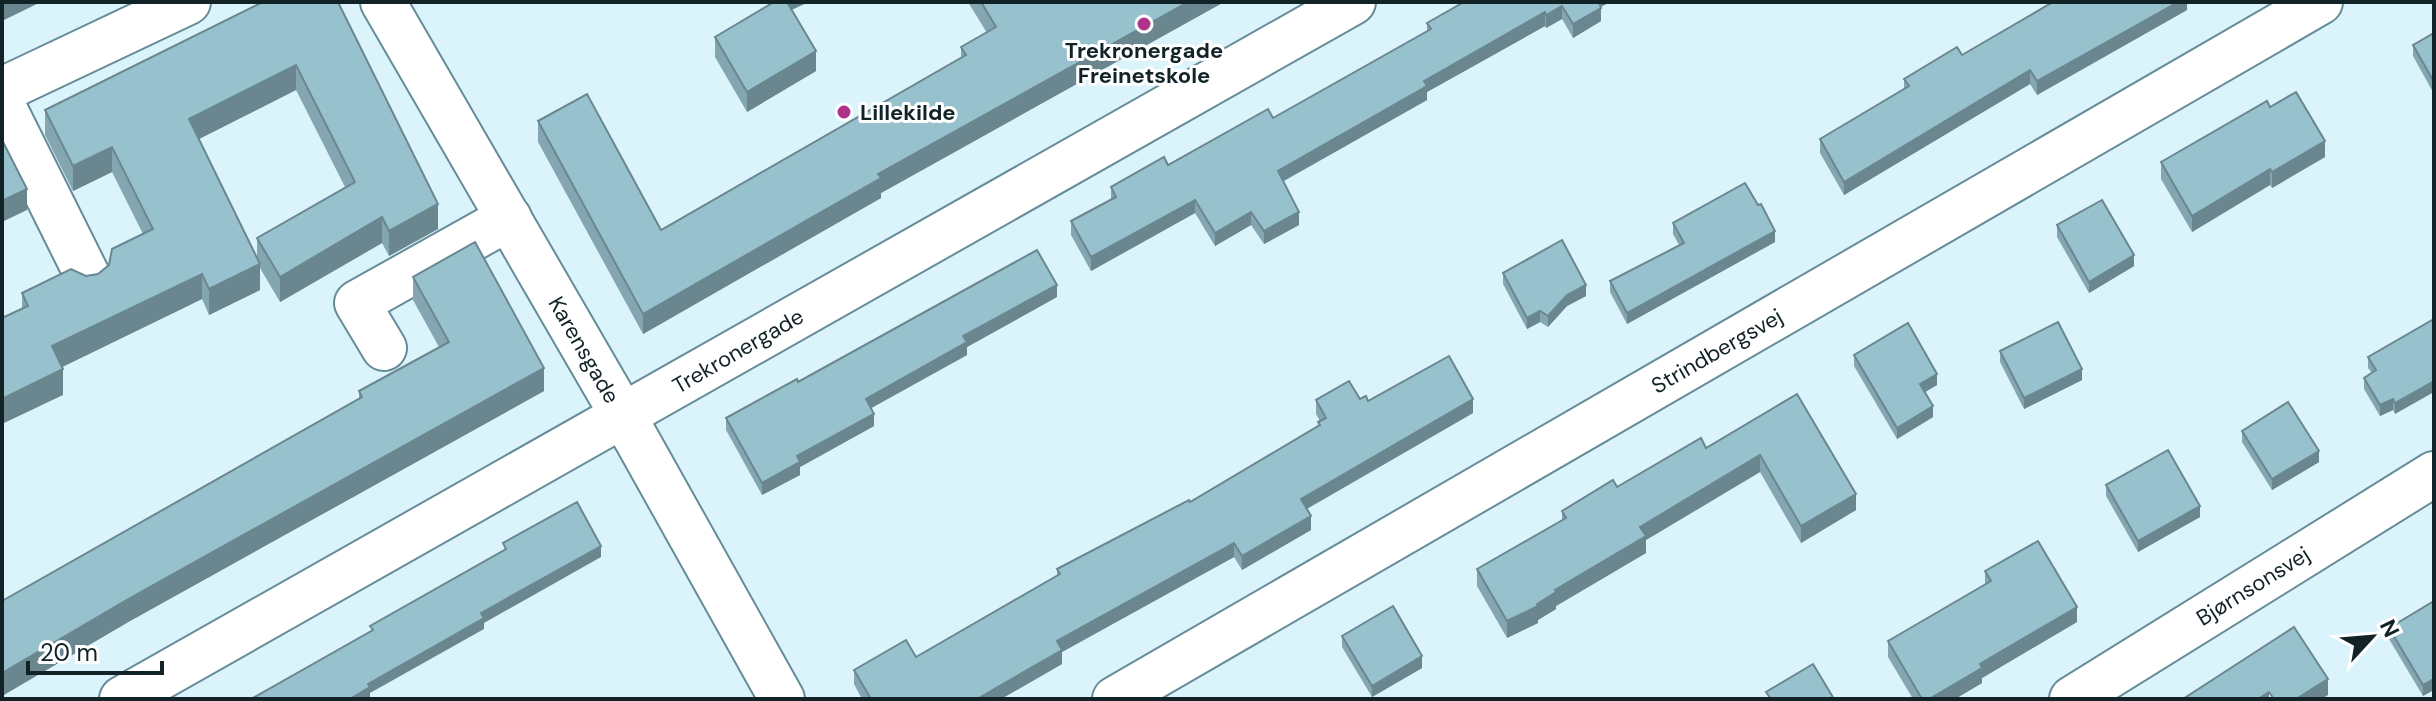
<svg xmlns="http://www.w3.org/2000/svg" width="2436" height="701" font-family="'DM Sans',sans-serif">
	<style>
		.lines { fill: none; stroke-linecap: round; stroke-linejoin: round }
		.minor-casing { stroke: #658c98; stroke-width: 48 }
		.minor { stroke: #fff; stroke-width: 44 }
		.wall { fill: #83a6b1; fill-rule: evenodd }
		.shaded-wall { fill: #6a8790 }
		.building { fill: #98c1ce; stroke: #6a8790; stroke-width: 2 }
		.poi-dot { fill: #ad3489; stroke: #fff; stroke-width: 3 }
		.labels { text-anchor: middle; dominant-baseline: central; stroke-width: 6; stroke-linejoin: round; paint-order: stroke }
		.poi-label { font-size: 22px; font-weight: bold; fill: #122327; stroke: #fff }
		.street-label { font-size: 22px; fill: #122327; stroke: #fff }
	</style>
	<rect width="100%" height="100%" fill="#dbf4fc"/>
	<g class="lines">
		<defs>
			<g id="minor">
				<path d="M383 2 637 440 782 699"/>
				<path d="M2 90 188 2"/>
				<path d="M2 104 88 277"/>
				<path d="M384 348 357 303 509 218"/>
				<path d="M122 699 1353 2"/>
				<path d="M1115 699 2320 2"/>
				<path d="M2072 699 2434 474"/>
			</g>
		</defs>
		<use href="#minor" class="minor-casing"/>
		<use href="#minor" class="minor"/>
	</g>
	<g class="wall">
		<path d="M263 2 438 229 389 256 382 243 280 302 260 268V290L209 315 202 299 62 367 63 395 22 308V293L98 274 143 234 112 172 73 191 45 135V110ZM296 90 345 187 257 238V259L199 139Z"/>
		<path d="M968 2H1224L881 193V198L643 334 538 142V121L661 230 961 57V47L987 33Z"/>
		<path d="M1464 2H1610L1600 7 1601 21 1573 38 1562 19 1546 28 1545 26 1427 92V100L1284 181 1299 225 1264 244 1251 225 1215 246 1195 213 1091 271 1071 235V221L1111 199V187L1168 165 1273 118 1427 31V23Z"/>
		<path d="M2187 2V10L2037 95 2030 84 1844 195 1820 153V139L1904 89V79L1962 55Z"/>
		<path d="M792 10 816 71 747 112 715 57V37Z"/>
		<path d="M2434 33V94L2413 56V45Z"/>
		<path d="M2270 107 2325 157 2272 188 2270 185 2192 232 2161 179V162Z"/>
		<path d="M1673 223 1775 242 1627 324 1610 292V281L1679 245 1673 234Z"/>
		<path d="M2057 225 2134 266 2089 293 2057 237Z"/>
		<path d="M1503 273 1586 296 1567 306 1548 327 1540 322 1527 329 1503 284Z"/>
		<path d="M413 277 544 391 130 621 2 696V601L359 398V391L439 347 413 300Z"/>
		<path d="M1057 297 967 347V355L871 408 874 426 800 467V475L762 495 726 430V418L798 382Z"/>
		<path d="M2434 319 2395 414 2393 410 2380 416 2364 389V378L2372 373 2368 368V357Z"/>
		<path d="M2000 351 2082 380 2024 409 2000 362Z"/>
		<path d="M1854 355 1937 385 1925 392 1933 417 1897 439 1854 366Z"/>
		<path d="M1797 394 1856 510 1801 543 1760 472 1646 540V553L1556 606V609L1538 620V623L1507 638 1477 586V569L1562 520V511L1706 448Z"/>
		<path d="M1360 399 1473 413 1307 509 1311 530 1242 570 1234 557 1062 652V664L1001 699H862L854 684V670L916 657 1057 575V569L1190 502 1318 425V422L1320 421 1316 414V400Z"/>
		<path d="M2242 431 2319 462 2272 490 2242 442Z"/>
		<path d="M2106 485 2200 517 2138 552 2106 496Z"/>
		<path d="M1985 571 2077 622 1982 678V683L1955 699H1913L1888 657V641L1985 585Z"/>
		<path d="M2434 601 2423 696 2389 639V628Z"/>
		<path d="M1342 636 1422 668 1372 697 1342 647Z"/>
	</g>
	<g class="shaded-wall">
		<path d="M2 2H41L2 21Z"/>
		<path d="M787 2H809L787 12Z"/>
		<path d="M1188 2H1224L881 193V198L643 334V314L878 174Z"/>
		<path d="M1597 2H1610L1597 9Z"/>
		<path d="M2178 2H2187V10L2037 95V81Z"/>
		<path d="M1562 6V19L1546 28V15Z"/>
		<path d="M1601 8V21L1573 38V24Z"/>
		<path d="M1545 12V26L1427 92V100L1278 184V171L1424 81Z"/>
		<path d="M816 51V71L747 112V92Z"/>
		<path d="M296 65V90L189 144V119Z"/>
		<path d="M2030 70V84L1844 195V182Z"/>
		<path d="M2325 141V157L2272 188V172Z"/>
		<path d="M112 147V172L73 191V166Z"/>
		<path d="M2270 169V185L2192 232V216Z"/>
		<path d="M27 189V210L2 222V201Z"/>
		<path d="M1195 200V213L1091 271V257Z"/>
		<path d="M438 204V229L389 256V231Z"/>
		<path d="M1251 212V225L1215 246V233Z"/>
		<path d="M1299 212V225L1264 244V231Z"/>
		<path d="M382 217V243L280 302V277Z"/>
		<path d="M1775 231V242L1627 324V313Z"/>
		<path d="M2134 255V266L2089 293V282Z"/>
		<path d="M260 264V290L209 315V289Z"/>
		<path d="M202 274V299L52 372V346Z"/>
		<path d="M1057 285V297L967 347V355L866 411V399L963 336Z"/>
		<path d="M1586 285V296L1567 306 1548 327V316L1567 295Z"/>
		<path d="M1540 311V322L1527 329V318Z"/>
		<path d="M544 368V391L130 621 2 696V673L130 598Z"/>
		<path d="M63 369V395L2 424V399Z"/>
		<path d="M2082 369V380L2024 409V398Z"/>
		<path d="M1937 374V385L1920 395V384Z"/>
		<path d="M2434 381V392L2395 414V403Z"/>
		<path d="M1473 399V413L1301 512V499Z"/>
		<path d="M2393 399V410L2380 416V405Z"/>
		<path d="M1933 406V417L1897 439V428Z"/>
		<path d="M874 414V426L800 467V475L762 495V483L797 456Z"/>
		<path d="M2319 451V462L2272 490V479Z"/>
		<path d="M1760 455V472L1646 540V553L1556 606V609L1538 620V623L1507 638V621L1537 604 1640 527Z"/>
		<path d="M1856 494V510L1801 543V526Z"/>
		<path d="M2200 506V517L2138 552V541Z"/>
		<path d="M1311 516V530L1242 570V556Z"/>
		<path d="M1234 543V557L1062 652V664L1001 699H977L1057 641Z"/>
		<path d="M601 546V557L484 623V629L370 693V698L350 699 368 684 481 613Z"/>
		<path d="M2077 607V622L1982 678V683L1955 699H1929L1980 664Z"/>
		<path d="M1422 656V668L1372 697V686Z"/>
		<path d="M2328 679V695L2322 699H2296Z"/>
		<path d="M2434 679V690L2423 696V685Z"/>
		<path d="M2269 692V699H2258Z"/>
	</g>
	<g class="building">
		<path d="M263 2H338L438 204 389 231 382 217 280 277 257 238 355 182 296 65 189 119 260 264 209 289 202 274 52 346 63 369 2 399V318L28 306 22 293 71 269 86 276 98 274 109 265 112 249 153 229 112 147 73 166 45 110Z"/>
		<path d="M774 2H787L816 51 747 92 715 37Z"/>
		<path d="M981 2H1188L878 174 881 178 643 314 538 121 587 94 661 230 966 55 961 47 996 27Z"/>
		<path d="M1464 2H1599L1601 8 1573 24 1562 6 1546 15 1545 12 1424 81 1427 86 1278 171 1299 212 1264 231 1251 212 1215 233 1195 200 1091 257 1071 221 1116 197 1111 187 1164 157 1168 165 1268 109 1273 118 1431 29 1427 23Z"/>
		<path d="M2053 2H2178L2037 81 2030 70 1844 182 1820 139 1909 86 1904 79 1957 47 1962 55Z"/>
		<path d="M2434 33V82L2413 45Z"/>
		<path d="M2296 92 2325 141 2272 172 2270 169 2192 216 2161 162 2267 101 2270 107Z"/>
		<path d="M2 140 27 189 2 201Z"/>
		<path d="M1745 183 1758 205 1761 204 1775 231 1627 313 1610 281 1684 243 1673 223Z"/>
		<path d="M2102 200 2134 255 2089 282 2057 225Z"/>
		<path d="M1562 240 1586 285 1567 295 1548 316 1540 311 1527 318 1503 273Z"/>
		<path d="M475 242 544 368 130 598 2 673V601L362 397 359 391 449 342 413 277Z"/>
		<path d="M1037 250 1057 285 963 336 967 342 866 399 874 414 797 456 800 462 762 483 726 418 797 379 798 382Z"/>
		<path d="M2434 319V381L2395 403 2393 399 2380 405 2364 378 2376 370 2368 357Z"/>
		<path d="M2058 322 2082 369 2024 398 2000 351Z"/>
		<path d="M1908 323 1937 374 1920 384 1933 406 1897 428 1854 355Z"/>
		<path d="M1449 356 1473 399 1301 499 1311 516 1242 556 1234 543 1057 641 1062 650 977 699H871L854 670 906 640 916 657 1060 574 1057 569 1189 500 1190 502 1320 425 1318 422 1326 418 1316 400 1349 381 1360 399 1366 396 1368 401Z"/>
		<path d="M1797 394 1856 494 1801 526 1760 455 1640 527 1646 536 1555 590 1556 592 1537 604 1538 606 1507 621 1477 569 1566 518 1562 511 1613 480 1617 487 1701 438 1706 448Z"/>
		<path d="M2288 402 2319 451 2272 479 2242 431Z"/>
		<path d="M2168 450 2200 506 2138 541 2106 485Z"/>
		<path d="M577 502 601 546 481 613 484 618 368 684 370 687 350 699H251L373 630 370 626 506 549 503 543Z"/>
		<path d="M2038 541 2077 607 1980 664 1982 668 1929 699H1922L1888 641 1991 581 1985 571Z"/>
		<path d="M2434 601V679L2423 685 2389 628Z"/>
		<path d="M1393 606 1422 656 1372 686 1342 636Z"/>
		<path d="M2294 627 2328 679 2296 699H2274L2269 692 2258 699H2183Z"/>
		<path d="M1813 664 1834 699H1771L1766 692Z"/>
	</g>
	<g class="poi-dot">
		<circle cx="1144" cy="24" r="8"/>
		<circle cx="844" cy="112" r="8"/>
	</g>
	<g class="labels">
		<g class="poi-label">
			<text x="1144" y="50">Trekronergade<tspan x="1144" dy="25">Freinetskole</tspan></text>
			<text x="860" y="112" text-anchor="start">Lillekilde</text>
		</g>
		<g class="street-label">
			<text transform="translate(584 350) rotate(60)">Karensgade</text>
			<text transform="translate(738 351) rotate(-30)">Trekronergade</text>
			<text transform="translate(1717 351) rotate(-30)">Strindbergsvej</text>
			<text transform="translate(2253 586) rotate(-32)">Bjørnsonsvej</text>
		</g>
	</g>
	<rect width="2436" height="701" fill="none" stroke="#122327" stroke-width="8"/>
	<g transform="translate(2372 637) rotate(64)" stroke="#ffffff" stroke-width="6" paint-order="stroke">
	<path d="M0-6L14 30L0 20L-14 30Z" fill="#122327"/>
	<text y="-12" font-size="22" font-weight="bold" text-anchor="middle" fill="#122327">N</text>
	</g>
	<path d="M28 661v12h134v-12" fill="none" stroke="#122327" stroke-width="4"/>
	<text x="40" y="661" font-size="24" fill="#122327" stroke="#ffffff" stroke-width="6" paint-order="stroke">20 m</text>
</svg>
